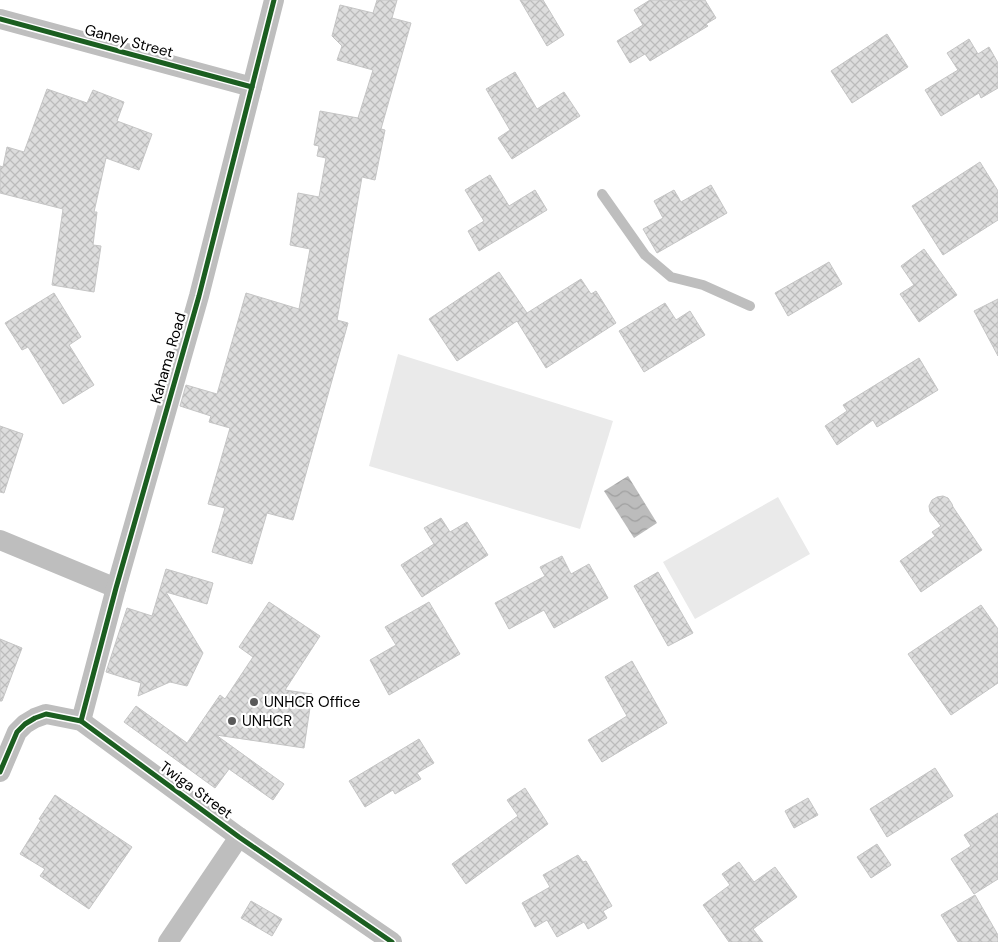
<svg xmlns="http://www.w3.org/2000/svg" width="998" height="942" font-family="'DM Sans',sans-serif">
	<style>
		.grass { fill: #eaeaea }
		.water { fill: url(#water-waves) }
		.building { fill: url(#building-cross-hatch); stroke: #c5c5c5 }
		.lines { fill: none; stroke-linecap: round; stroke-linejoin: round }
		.lane { stroke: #bebebe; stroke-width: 10 }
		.street { stroke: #bebebe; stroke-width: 20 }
		.cycleway-casing { stroke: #fff; stroke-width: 8 }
		.cycleway { stroke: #1b5e20; stroke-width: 5 }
		.poi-dot { fill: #595959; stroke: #fff; stroke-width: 2 }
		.labels { text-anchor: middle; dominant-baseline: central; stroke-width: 4.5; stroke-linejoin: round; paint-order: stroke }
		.street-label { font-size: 15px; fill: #000; stroke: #fff }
		.poi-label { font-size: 15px; fill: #000; stroke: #fff; text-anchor: start }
	</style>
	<defs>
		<pattern id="water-waves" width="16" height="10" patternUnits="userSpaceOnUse" patternTransform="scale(1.25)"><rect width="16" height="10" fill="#bcbcbc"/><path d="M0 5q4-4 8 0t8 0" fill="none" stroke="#a0a0a0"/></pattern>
		<pattern id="building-cross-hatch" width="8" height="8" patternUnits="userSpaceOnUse" patternTransform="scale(1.25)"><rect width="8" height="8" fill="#ddd"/><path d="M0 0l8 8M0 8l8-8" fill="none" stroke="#bcbcbc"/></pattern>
	</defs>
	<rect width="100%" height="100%" fill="#fff"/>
	<g class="grass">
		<path d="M398 354 613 421 580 529 369 466Z"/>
		<path d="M778 497 810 554 695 619 663 562Z"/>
	</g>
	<path class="water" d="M628 476 657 523 634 538 604 491Z"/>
	<g class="building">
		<path d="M377 0H397L392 18 411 23 381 129 385 130 375 180 362 177 337 320 348 323 293 520 267 513 252 564 212 552 225 508 208 504 230 428 209 422 211 416 180 406 186 385 217 394 246 293 299 309 310 249 290 245 298 193 319 197 326 158 317 156 319 146 314 145 320 111 358 118 373 70 337 60 342 46 332 36 340 5 373 13Z"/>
		<path d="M520 0H543L564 35 547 46Z"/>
		<path d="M650 0H705L716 18 706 24 708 26 650 61 645 54 630 63 617 41 643 25 634 10Z"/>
		<path d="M887 34 908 67 852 103 831 71Z"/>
		<path d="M969 39 978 54 989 47 998 63V88L981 98 979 93 941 116 925 90 958 70 947 53Z"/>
		<path d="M515 72 537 109 564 92 580 116 512 159 498 138 510 130 486 89Z"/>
		<path d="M47 89 87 103 93 90 124 102 117 121 152 134 139 170 106 158 94 212H97L93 245 101 246 94 292 52 285 63 209 0 193V166L3 167 7 147 24 152Z"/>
		<path d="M980 162 998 191V220L943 255 912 206Z"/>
		<path d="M490 175 509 206 535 190 547 210 479 251 468 231 484 221 465 190Z"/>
		<path d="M711 185 727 213 657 253 643 229 663 218 654 201 674 190 681 202Z"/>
		<path d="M924 249 957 295 919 322 900 294 914 285 901 266Z"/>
		<path d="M829 262 842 284 788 316 775 293Z"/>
		<path d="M499 272 527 313 581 279 591 294 596 291 616 323 546 368 517 321 457 361 429 319Z"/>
		<path d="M54 293 81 337 69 345 94 385 63 404 28 347 22 350 5 323Z"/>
		<path d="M998 299V356L974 311Z"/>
		<path d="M665 303 676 320 690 311 705 335 644 372 619 331Z"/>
		<path d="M919 358 938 390 877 427 873 420 837 445 825 426 847 411 843 405Z"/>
		<path d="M0 426 23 434 4 493 0 492Z"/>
		<path d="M943 496 948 498 952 504 953 507 982 550 921 592 900 561 935 536 932 532 941 526 930 512 929 506 932 500 937 497Z"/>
		<path d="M441 518 450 532 467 522 488 555 422 597 401 565 434 544 424 528Z"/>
		<path d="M562 556 571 574 589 564 608 598 554 628 544 610 509 629 495 603 545 576 540 567Z"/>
		<path d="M166 569 213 583 207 604 166 592 203 653 187 686 170 682 138 696 141 683 106 672 127 608 152 616Z"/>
		<path d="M658 572 693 633 668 646 634 586Z"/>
		<path d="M269 602 320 636 285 690 312 694 304 748 216 735 284 784 273 800 229 769 215 788 124 722 136 706 187 743 220 695 225 699 253 657 239 647Z"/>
		<path d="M429 602 460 654 389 695 370 660 396 645 385 627Z"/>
		<path d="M981 605 998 629V683L951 715 908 654Z"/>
		<path d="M0 639 22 648 2 701H0Z"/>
		<path d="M632 661 667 723 602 762 588 740 627 716 605 677Z"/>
		<path d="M419 739 434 763 417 773 421 779 395 794 393 790 365 807 349 781Z"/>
		<path d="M935 768 953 796 887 837 870 809Z"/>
		<path d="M525 788 548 824 466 884 452 864 518 816 507 800Z"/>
		<path d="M55 795 132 847 89 909 40 876 45 869 20 854 41 820 39 819Z"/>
		<path d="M808 798 818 815 794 828 785 811Z"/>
		<path d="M998 813V879L974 894 951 859 971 846 964 835Z"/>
		<path d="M877 844 891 865 871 878 857 857Z"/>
		<path d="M578 855 583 862 586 861 612 906 603 911 607 918 588 929 584 922 557 937 547 920 535 927 522 903 550 887 543 875Z"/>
		<path d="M739 862 754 882 775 867 797 897 753 929 763 942H729L703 905 730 885 722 874Z"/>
		<path d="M975 895 998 935V942H958L941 915Z"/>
		<path d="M251 901 282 919 272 936 241 918Z"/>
	</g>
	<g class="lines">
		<path class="lane" d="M602 194 645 255 671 277 703 285 750 306"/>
		<g class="street">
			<path d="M0 19 252 87"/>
			<path d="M0 540 116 588"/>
			<path d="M81 721 116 588 199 296 274 0"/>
			<path d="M0 772 17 732 25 724 35 718 46 714 81 721 239 837 392 942"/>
			<path d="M168 942 239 837"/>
		</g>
		<defs>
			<g id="cycleway">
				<path d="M0 19 252 87"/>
				<path d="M81 721 116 588 199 296 274 0"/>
				<path d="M0 772 17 732 25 724 35 718 46 714 81 721 239 837 392 942"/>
			</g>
		</defs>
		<use href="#cycleway" class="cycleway-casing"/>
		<use href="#cycleway" class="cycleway"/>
	</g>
	<g class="poi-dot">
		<circle cx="254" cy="702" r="5"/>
		<circle cx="232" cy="721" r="5"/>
	</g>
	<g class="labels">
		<g class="street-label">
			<text transform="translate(129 41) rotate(15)">Ganey Street</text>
			<text transform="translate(168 358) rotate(-74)">Kahama Road</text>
			<text transform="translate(196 790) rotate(36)">Twiga Street</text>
		</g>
		<g class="poi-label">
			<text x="264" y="702">UNHCR Office</text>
			<text x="242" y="721">UNHCR</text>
		</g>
	</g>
</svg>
